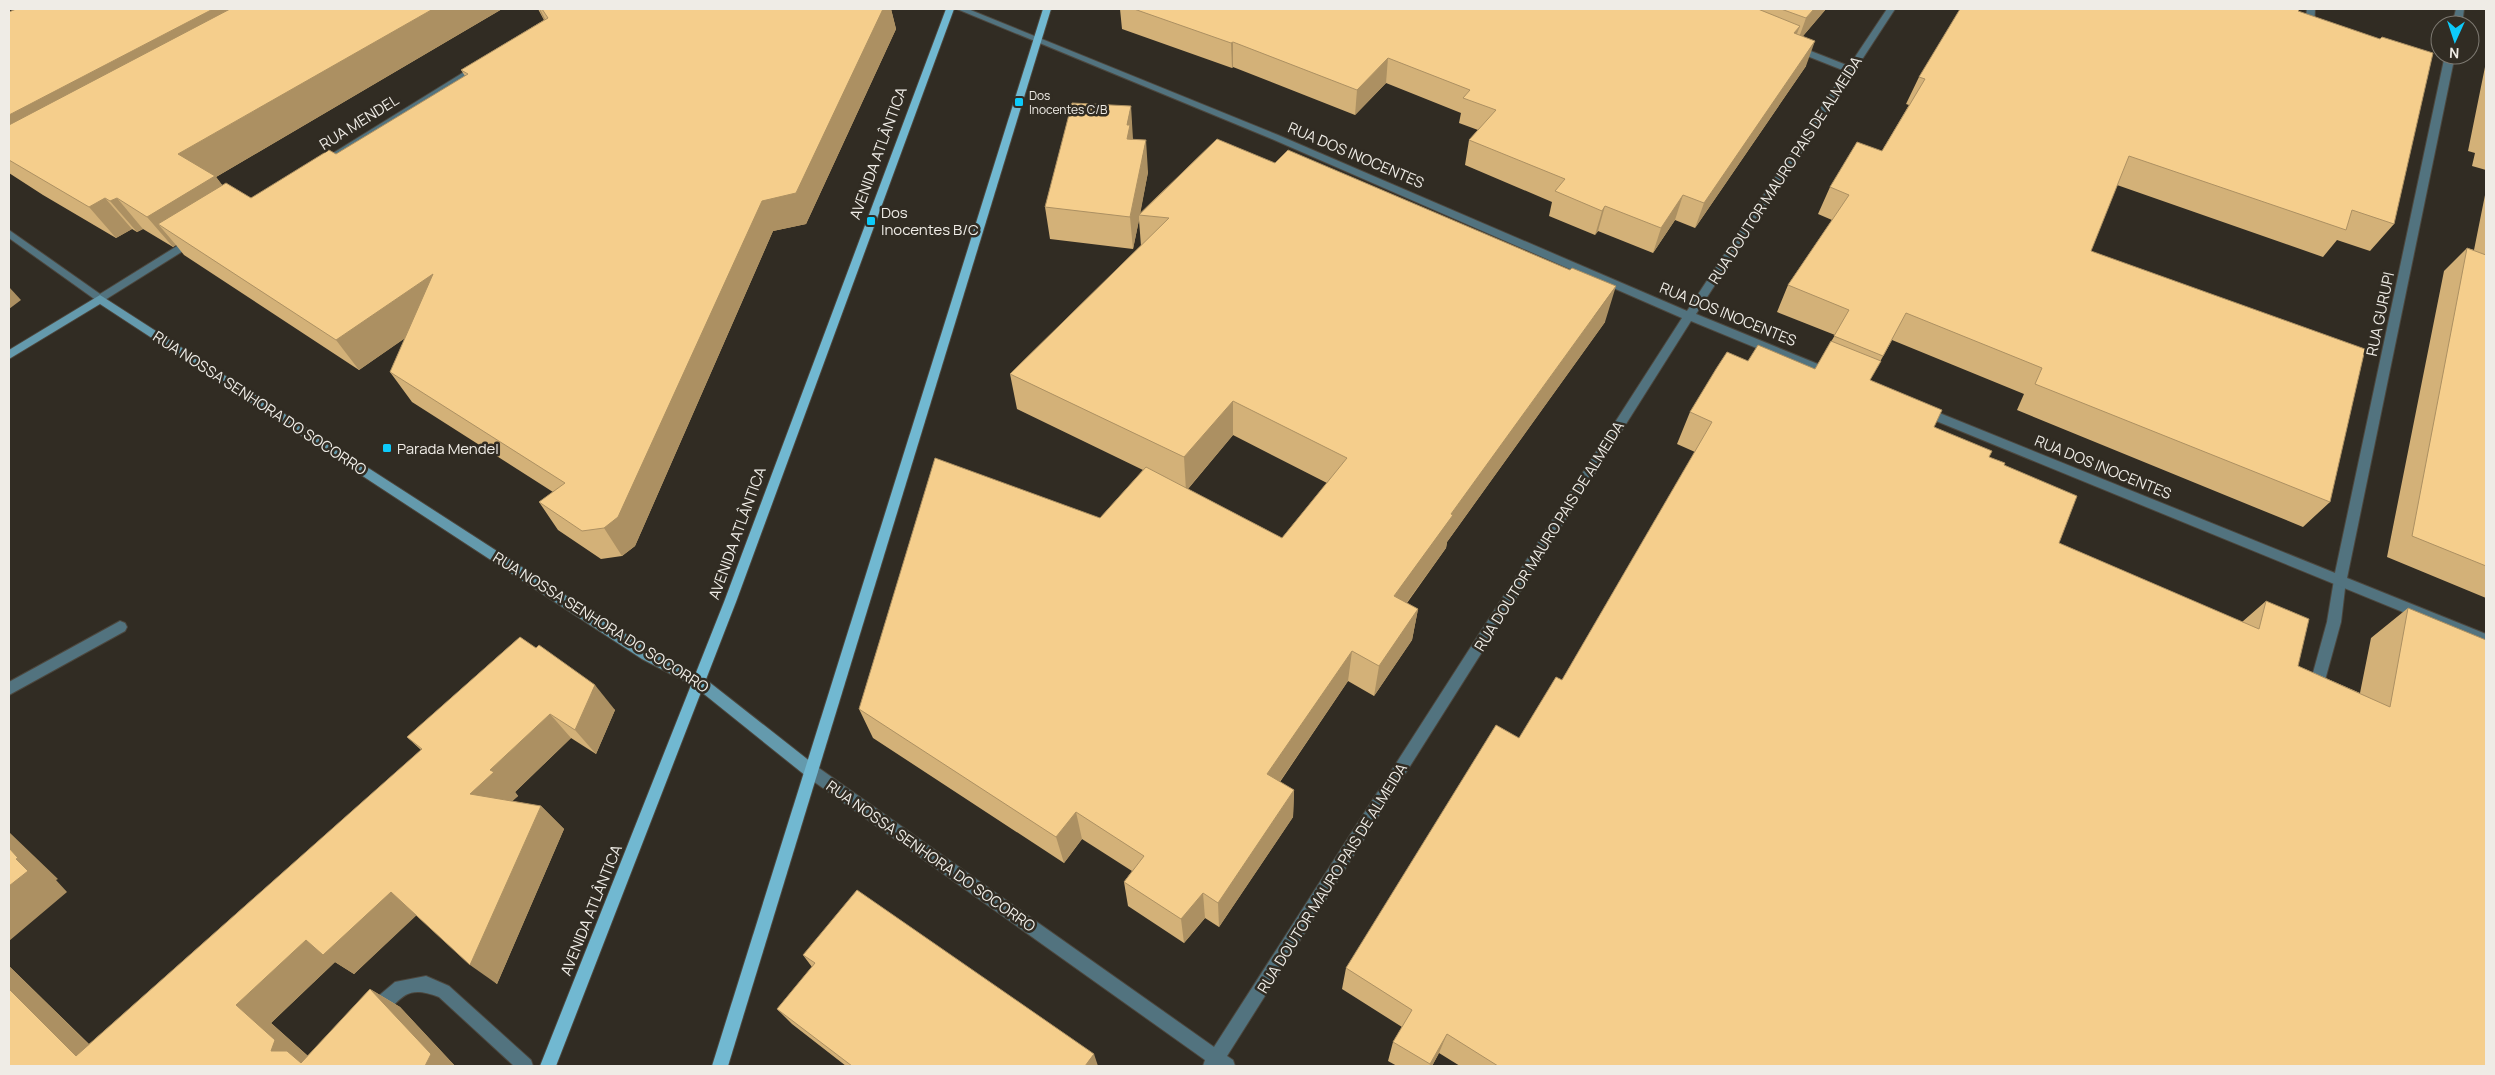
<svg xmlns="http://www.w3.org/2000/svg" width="2495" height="1075" font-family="Manrope,sans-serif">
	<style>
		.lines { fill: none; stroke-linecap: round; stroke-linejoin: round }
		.lane-casing { stroke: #4c473e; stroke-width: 2 }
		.street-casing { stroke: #4c473e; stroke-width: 2 }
		.secondary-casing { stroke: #4c473e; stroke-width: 2 }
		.primary-casing { stroke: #4c473e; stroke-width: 2 }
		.lane { fill: #52737f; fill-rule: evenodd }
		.street { fill: #52737f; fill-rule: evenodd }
		.secondary { fill: #649aad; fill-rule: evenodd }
		.primary { fill: #71b8d1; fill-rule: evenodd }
		.wall { fill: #d3b178; fill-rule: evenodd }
		.shaded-wall { fill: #ac9062 }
		.building { fill: #f5ce8c; stroke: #ac9062 }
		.poi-dot { fill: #0dcafa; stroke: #312c23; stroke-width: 2 }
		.labels { text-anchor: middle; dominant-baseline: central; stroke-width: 5; stroke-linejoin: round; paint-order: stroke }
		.far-poi-label { font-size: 12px; fill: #efece6; stroke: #312c23; text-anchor: start }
		.street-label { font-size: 15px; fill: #efece6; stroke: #312c23 }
		.poi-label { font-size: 15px; fill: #efece6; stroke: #312c23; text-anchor: start }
	</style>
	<rect width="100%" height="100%" fill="#312c23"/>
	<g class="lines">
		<defs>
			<g id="lane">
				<path d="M2307 9H2315L2314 31 2309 34 2304 31Z"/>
				<path d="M2340 575 2345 576 2346 580 2341 622 2322 691 2320 695 2315 697 2310 695 2308 691 2327 622 2334 580 2335 576Z"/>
				<path d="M120 621 125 623 127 627 125 631 9 695V682Z"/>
			</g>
			<g id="street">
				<path d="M957 9H968L1278 135 1687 311 1845 71 1792 50V46H1798L1849 66 1887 9H1895L1696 314 1835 371 1837 374 1835 377H1827L1691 321 1227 1056 1233 1060 1235 1066H1203L1205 1060 806 776 804 771 806 766 811 765 816 766 1214 1047 1682 318 1272 139Z"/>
				<path d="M2456 9H2464L2462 25H2452Z"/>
				<path d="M2445 55H2455L2347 578 2486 634V646L1919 414 1917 411 1919 408H1927L2335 573Z"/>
				<path d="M477 64 482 67 480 69 326 165 322 166 317 163Z"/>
				<path d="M9 230 100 294 190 238 194 237 199 241 100 303 9 238Z"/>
				<path d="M426 976 449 986 531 1060 533 1066H514L439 997C399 981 402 1007 375 1018L369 1016 367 1010 369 1004 395 982Z"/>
			</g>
			<path id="secondary" d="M100 295 652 651 704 678 816 766 818 771 816 776 811 777 806 776 694 686 642 659 100 304 9 359V350Z"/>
			<g id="primary">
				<path d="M946 9H954L736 602 556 1066H540L724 602Z"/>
				<path d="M1043 9H1051L728 1066H712Z"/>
			</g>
		</defs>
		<use href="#lane" class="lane-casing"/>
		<use href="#street" class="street-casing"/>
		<use href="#secondary" class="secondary-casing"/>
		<use href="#primary" class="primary-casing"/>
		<use href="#lane" class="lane"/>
		<use href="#street" class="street"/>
		<use href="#secondary" class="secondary"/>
		<use href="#primary" class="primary"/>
	</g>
	<g class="wall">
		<path d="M16 9H502L216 177 222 185 251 198 336 154 465 76 461 70 544 20 538 9H891L896 29 806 224 773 231 635 546 622 556 601 559 558 530 539 502 553 492 412 402 390 372 405 338 359 370 184 255 176 245 173 247 143 229 137 232 132 229 116 238 43 195 9 173V12Z"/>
		<path d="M1120 9H1826L1803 36 1806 66 1695 228 1675 220 1653 253 1598 231 1595 235 1549 216 1552 202 1465 165 1469 140 1478 130 1459 123 1461 113 1386 83 1355 115 1233 67 1232 68 1122 29Z"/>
		<path d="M2298 11 2394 224 2370 251 2337 240 2323 257 2117 185 2091 251 2330 502 2303 527 2017 410 2024 394 1892 340 1870 380 1934 427 2004 465 2059 543 2242 622 2266 601 2298 666 2360 693 2371 638 2408 608 2486 1066H1460L1439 1053 1432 1066H1397L1388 1061 1393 1042 1402 1027 1342 989 1346 968 1519 738 1562 680 1695 452 1677 444 1690 412 1748 361 1815 369 1835 335 1777 312 1788 285 1832 220 1818 214 1830 187 1882 151 1909 105 1906 104 1919 77Z"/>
		<path d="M2486 62V170L2472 166 2475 153 2468 151Z"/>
		<path d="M1133 139 1148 172 1140 213 1217 139 1605 322 1447 542 1446 548 1407 603 1418 609 1412 640 1374 696 1348 681 1280 782 1294 790 1293 817 1219 927 1205 918 1184 943 1128 906 1124 882 1132 871 1082 839 1064 863 873 738 859 709 1100 518 1143 470 1017 409 1010 374 1141 246 1139 220 1133 249 1050 239 1045 207ZM1233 435 1327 483 1282 538 1188 489Z"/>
		<path d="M2486 190V598L2387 557 2444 271 2467 248 2474 250Z"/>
		<path d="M520 637 615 710 596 754 571 738 515 792 518 796 512 801 541 806 564 829 497 984 416 915 354 974 335 962 271 1023 308 1056 370 989 400 1007 455 1066H9V966L89 1044 421 750 407 737Z"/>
		<path d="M803 955 1098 1066H846L792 1024 777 1009 812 967Z"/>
	</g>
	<g class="shaded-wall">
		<path d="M213 9H292L9 160V115Z"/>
		<path d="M433 9H502L216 177 239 207 158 224 176 245 173 247 147 217 178 154Z"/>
		<path d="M539 9H540L545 19 544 20Z"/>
		<path d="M883 9H891L896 29 806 224 773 231 635 546 622 556 604 528 762 201Z"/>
		<path d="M1814 9H1826L1797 43 1806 18Z"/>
		<path d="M1800 26 1790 51 1794 33Z"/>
		<path d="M1815 41 1806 66 1695 228 1704 203Z"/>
		<path d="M1233 42V67L1232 68 1231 43Z"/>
		<path d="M1388 58 1386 83 1355 115 1357 90Z"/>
		<path d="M1131 106 1133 139H1127V125Z"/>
		<path d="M1146 140 1148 172 1140 215H1139V220L1133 249 1130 217Z"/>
		<path d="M1683 195 1675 220 1653 253 1661 228Z"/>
		<path d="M105 198 132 229 116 238 89 207Z"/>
		<path d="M117 198 143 229 137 232 110 201Z"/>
		<path d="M1605 206 1598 231 1595 235 1602 211Z"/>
		<path d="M433 274 453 305 359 370 336 340Z"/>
		<path d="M1616 286 1605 322 1447 542 1446 548 1389 627 1394 596 1451 514Z"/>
		<path d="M9 287 21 300 9 309Z"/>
		<path d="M1233 401V435L1186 491 1184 457Z"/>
		<path d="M1418 609 1412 640 1374 696 1379 666Z"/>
		<path d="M1352 651 1348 681 1266 802 1267 774Z"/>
		<path d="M595 685 615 710 596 754 575 730Z"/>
		<path d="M550 714 571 738 515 792 518 796 495 817 470 794 490 770Z"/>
		<path d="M1294 790 1293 817 1219 927 1218 903Z"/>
		<path d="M541 806 564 829 497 984 470 965Z"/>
		<path d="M1076 812 1082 839 1064 863 1056 837Z"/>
		<path d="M9 832 58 879 56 880 67 892 9 941V886L16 859 9 848Z"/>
		<path d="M391 892 419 913 354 974 335 962 271 1023 309 1057 306 1066 271 1051 236 1005 306 940Z"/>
		<path d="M1203 893 1205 918 1184 943 1181 919Z"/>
		<path d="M9 966 111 1066 76 1056 9 989Z"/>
		<path d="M370 989 400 1007 455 1066H425Z"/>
		<path d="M1447 1034 1439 1053 1432 1066H1429Z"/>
		<path d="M1094 1054 1098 1066H1085Z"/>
	</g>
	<g class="building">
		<path d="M16 9H213L9 115V12Z"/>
		<path d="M230 9H433L178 154 215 176 147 217 117 198 110 201 105 198 89 207 9 160V125Z"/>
		<path d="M542 9H883L796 193 762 201 618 517 604 528 582 531 539 502 565 483 390 372 433 274 336 340 158 224 226 183 251 198 329 150 336 154 468 74 461 70 548 18Z"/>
		<path d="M1134 9H1758L1800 26 1794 33 1815 41 1704 203 1683 195 1661 228 1605 206 1602 211 1555 191 1565 179 1469 140 1496 110 1463 98 1470 90 1388 58 1357 90 1233 42 1231 43Z"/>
		<path d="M1781 9H1814L1806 18Z"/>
		<path d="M1960 9H2300L2298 11 2380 39 2382 37 2433 53 2394 224 2352 210 2346 230 2129 156 2091 251 2365 349 2330 502 2035 384 2042 368 1906 313 1883 356 1834 336 1849 310 1788 285 1849 195 1830 187 1857 142 1882 151 1925 79 1919 77Z"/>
		<path d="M1072 103 1131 106 1127 125H1130L1127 139 1146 140 1130 217 1045 207Z"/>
		<path d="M1217 139 1275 163 1288 150 1570 270 1572 268 1616 286 1451 514 1453 515 1394 596 1418 609 1379 666 1352 651 1267 774 1294 790 1218 903 1203 893 1181 919 1124 882 1144 856 1076 812 1056 837 859 709 935 458 1100 518 1146 467 1282 538 1347 458 1233 401 1184 457 1010 374 1169 218 1139 215Z"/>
		<path d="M2467 248 2486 255V566L2412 536Z"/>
		<path d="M1831 341 1881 361 1870 380 1942 410 1934 427 1992 451 1989 457 2005 463 2004 465 2077 496 2059 543 2259 629 2266 601 2309 619 2298 666 2390 707 2408 608 2486 640V1066H1498L1447 1034 1430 1064 1393 1042 1412 1010 1346 968 1496 725 1519 738 1556 677 1562 680 1712 422 1690 412 1716 369 1727 352 1748 361 1758 345 1815 369Z"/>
		<path d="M520 637 536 648 539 645 595 685 575 730 550 714 490 770 494 772 470 794 541 806 470 965 391 892 323 955 306 940 236 1005 275 1040 271 1051H287L301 1063 370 989 431 1054 425 1066H9V989L76 1056 422 749 407 737Z"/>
		<path d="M9 848 18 858 16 859 28 871 9 886Z"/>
		<path d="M857 890 1094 1054 1085 1066H852L777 1009 815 963 803 955Z"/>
	</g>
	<g class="poi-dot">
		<rect x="1014" y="97" width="10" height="10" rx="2.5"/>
		<rect x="866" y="216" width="10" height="10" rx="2.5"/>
		<rect x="382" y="443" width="10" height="10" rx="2.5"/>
	</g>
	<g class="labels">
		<g class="far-poi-label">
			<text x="1029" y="95">Dos<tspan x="1029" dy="14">Inocentes C/B</tspan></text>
		</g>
		<g class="street-label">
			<text transform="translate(359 122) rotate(-32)">RUA MENDEL</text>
			<text transform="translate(878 153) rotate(-70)">AVENIDA ATLÂNTICA</text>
			<text transform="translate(1356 155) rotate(23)">RUA DOS INOCENTES</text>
			<text transform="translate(1785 170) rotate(-57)">RUA DOUTOR MAURO PAIS DE ALMEIDA</text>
			<text transform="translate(1728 314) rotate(22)">RUA DOS INOCENTES</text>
			<text transform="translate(2380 314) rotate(-78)">RUA GURUPI</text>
			<text transform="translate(260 403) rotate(33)">RUA NOSSA SENHORA DO SOCORRO</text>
			<text transform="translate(2103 467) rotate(22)">RUA DOS INOCENTES</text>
			<text transform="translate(737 533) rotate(-70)">AVENIDA ATLÂNTICA</text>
			<text transform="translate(1549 536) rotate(-58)">RUA DOUTOR MAURO PAIS DE ALMEIDA</text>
			<text transform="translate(601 622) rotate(32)">RUA NOSSA SENHORA DO SOCORRO</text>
			<text transform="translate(931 856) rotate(35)">RUA NOSSA SENHORA DO SOCORRO</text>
			<text transform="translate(1332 878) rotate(-58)">RUA DOUTOR MAURO PAIS DE ALMEIDA</text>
			<text transform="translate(591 910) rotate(-68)">AVENIDA ATLÂNTICA</text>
		</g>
		<g class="poi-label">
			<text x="881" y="212">Dos<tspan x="881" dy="17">Inocentes B/C</tspan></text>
			<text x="397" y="448">Parada Mendel</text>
		</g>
	</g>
	<rect width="2495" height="1075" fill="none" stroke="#efece6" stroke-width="20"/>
	<g transform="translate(2455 40) rotate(183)"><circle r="24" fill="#312c23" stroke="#7d7971"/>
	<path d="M0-4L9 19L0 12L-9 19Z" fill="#0dcafa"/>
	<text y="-8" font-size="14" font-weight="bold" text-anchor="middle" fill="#efece6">N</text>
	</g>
</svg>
